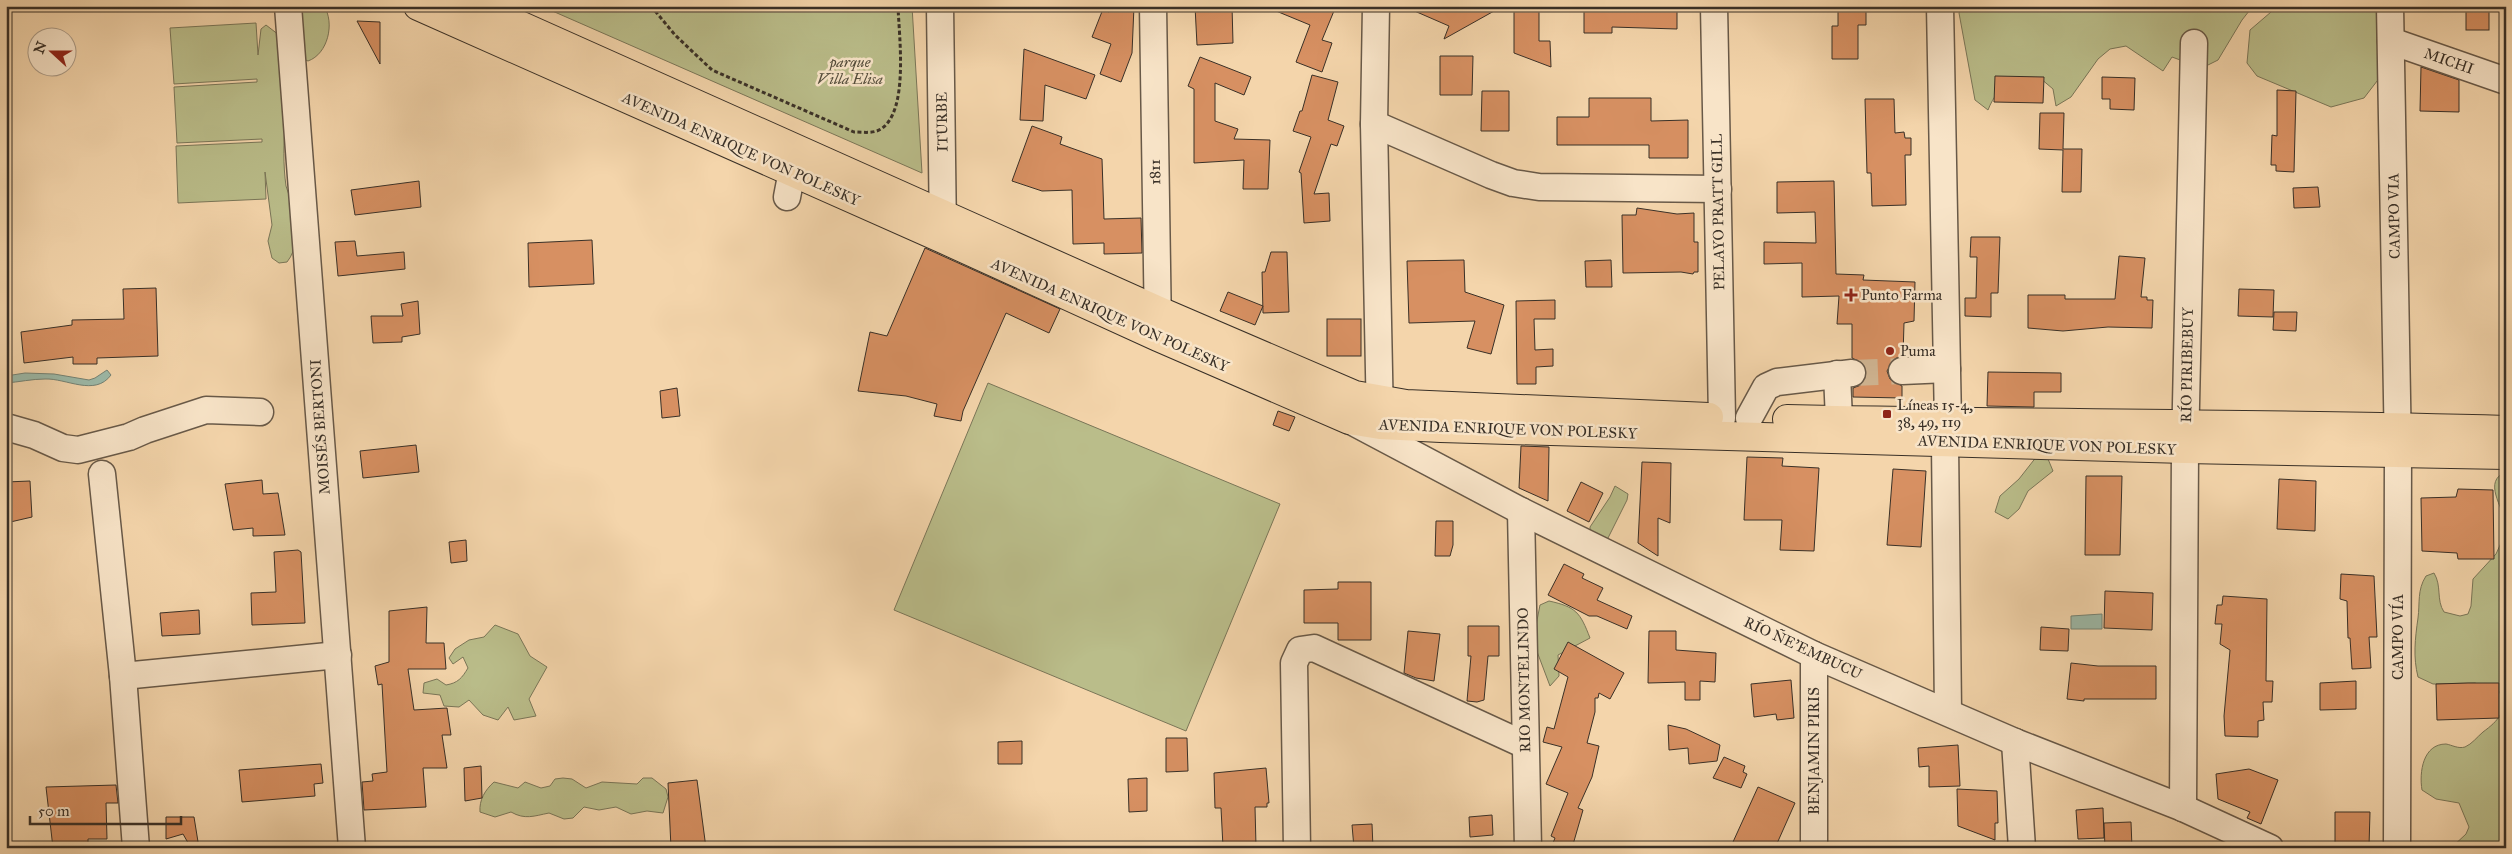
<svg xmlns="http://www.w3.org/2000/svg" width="2512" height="854" font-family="'IM FELL Great Primer',serif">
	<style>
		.green { fill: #babd8a; stroke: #7a7658 }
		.water { fill: #9cb9a8; stroke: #748274 }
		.building { fill: #d79062; stroke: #393027 }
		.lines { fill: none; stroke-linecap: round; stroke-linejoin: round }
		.minor-tunnel { stroke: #cfb491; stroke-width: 26; stroke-dasharray: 26 13; stroke-linecap: butt }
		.minor-casing { stroke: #685948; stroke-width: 29 }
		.major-casing { stroke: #393027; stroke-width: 30 }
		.path { stroke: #393027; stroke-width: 3; stroke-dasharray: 4 2.5; stroke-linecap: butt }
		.minor { stroke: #f8e4c8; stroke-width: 26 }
		.major { stroke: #f4d5ab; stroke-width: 28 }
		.poi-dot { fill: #8f2418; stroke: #f8e4c8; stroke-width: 2 }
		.labels { text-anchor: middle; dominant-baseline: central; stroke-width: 5; stroke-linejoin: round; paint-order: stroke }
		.street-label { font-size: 15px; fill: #393027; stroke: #f8e4c8 }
		.park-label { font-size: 15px; font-style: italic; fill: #534c3b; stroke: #f8e4c8 }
		.poi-label { font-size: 15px; fill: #393027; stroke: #f8e4c8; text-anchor: start }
	</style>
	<rect width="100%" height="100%" fill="#f4d5ab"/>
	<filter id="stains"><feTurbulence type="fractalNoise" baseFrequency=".004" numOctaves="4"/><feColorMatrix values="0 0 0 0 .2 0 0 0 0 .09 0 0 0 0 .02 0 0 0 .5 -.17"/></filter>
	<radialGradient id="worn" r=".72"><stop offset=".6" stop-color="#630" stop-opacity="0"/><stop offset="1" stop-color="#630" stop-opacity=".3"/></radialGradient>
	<g class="green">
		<path d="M296 6H324C335 23 328 54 308 61L294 55C288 96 280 144 286 186 288 194 293 202 296 211 300 226 297 250 287 262L279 263 272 258 268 241 272 225 265 172 266 199 178 203 176 146 262 142V139L177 143 174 87 257 82V79L174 84 170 28 256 23 258 55 261 29 266 25 279 35Z"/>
		<path d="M541 6H912L922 173Z"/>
		<path d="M1962 6H2253L2242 20 2218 60 2202 68 2172 57 2163 71 2126 46 2110 49 2098 59 2071 97 2056 106 2053 89 2040 78C2013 83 1999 82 1988 110L1975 100 1959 13Z"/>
		<path d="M2278 6H2392L2384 72 2364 98 2331 107 2257 76 2247 63 2250 30Z"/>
		<path d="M988 383 1280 504 1186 731 894 610Z"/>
		<path d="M2037 456 2048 459 2053 471 2028 491 2019 509 2008 519 1995 512 2000 496 2019 479Z"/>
		<path d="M2506 472V524C2503 507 2482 481 2506 472Z"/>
		<path d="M1615 486 1628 494 1627 500 1604 546 1591 542 1590 527 1610 497Z"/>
		<path d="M2506 532V848H2451L2466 834 2469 827 2459 803 2436 799 2422 790C2419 772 2423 744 2446 744 2452 745 2458 749 2465 747 2472 744 2477 737 2483 732 2498 721 2509 710 2499 691L2475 683 2433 684 2418 677C2413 657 2415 639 2418 618 2420 603 2417 590 2426 576L2434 573C2442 586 2436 600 2444 612L2460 616 2468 614 2471 606 2473 579 2496 554Z"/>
		<path d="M1549 601C1576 607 1580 612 1590 638L1558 655 1559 676 1550 686 1533 641 1540 605Z"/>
		<path d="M495 625 518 634 530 656 547 667 529 699 536 716 514 720 508 707 498 720 483 715 469 700 459 707 444 706 440 695 423 693 424 683 437 679 446 685C458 683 462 678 468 668L463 657 453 664 449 658 455 649 469 640 484 637Z"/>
		<path d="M563 778 572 779 586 788 602 782 637 784 643 778H652L666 789 668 797 663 813 647 811 631 814 616 807 599 810 584 807 573 818 564 819 549 813C534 816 525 820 511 812L495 817 480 812C479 800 485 790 494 782L518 788 525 782 541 788 550 786 555 779Z"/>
	</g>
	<g class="water">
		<path d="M107 370 111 375C95 397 66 378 45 379 32 379 19 382 6 383V376L25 373 54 374 89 380 95 378Z"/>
		<path d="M2102 614V629H2071V616Z"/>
	</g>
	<g class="building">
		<path d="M1112 6H1134L1132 53 1121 82 1100 74 1111 44 1092 37 1103 9 1109 12Z"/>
		<path d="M1195 6H1232L1233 43 1197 45Z"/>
		<path d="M1264 6H1336L1322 40 1332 43 1322 72 1296 62 1310 25Z"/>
		<path d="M1403 6H1503L1444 39 1449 26Z"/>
		<path d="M1514 6H1539V41H1550L1551 67 1514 53Z"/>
		<path d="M1584 6H1677V29L1612 27V33H1584Z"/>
		<path d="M1838 6H1866V25H1858V59H1832V26H1838Z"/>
		<rect x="2466" y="6" width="23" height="24"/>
		<path d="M357 21 380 22V64Z"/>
		<path d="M1024 49 1095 75 1086 99 1045 85 1043 121 1020 120Z"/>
		<path d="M1440 56H1473L1472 95H1440Z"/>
		<path d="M1200 57 1251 77 1244 95 1215 83V121L1238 129 1234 139 1270 140 1268 189H1243L1244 160 1194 163V89L1188 86Z"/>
		<path d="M2421 67 2459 80V112L2420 111Z"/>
		<path d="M1312 75 1338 82 1328 120 1344 126 1337 146 1331 144 1314 194 1329 193 1330 221 1304 223 1301 173 1299 172 1311 137 1293 131 1300 111H1302Z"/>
		<path d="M1995 76 2044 77 2043 103 1994 102Z"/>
		<path d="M2102 77 2135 78 2134 110 2110 109V99H2102Z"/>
		<path d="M2277 90 2296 91 2294 172 2276 171V165H2271L2272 135 2277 136Z"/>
		<path d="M1482 91H1509V131H1481Z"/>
		<path d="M1589 98H1651V121L1688 120V158H1649V145H1557V117H1589Z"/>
		<path d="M1865 99H1894L1895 133 1904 132 1905 138H1911V155H1905L1906 205 1872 206 1871 173H1867Z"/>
		<path d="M2040 113H2064L2063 149H2082L2081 192H2062L2063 150 2039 149Z"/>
		<path d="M1032 126 1062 137 1060 144 1102 159 1104 219 1141 218 1142 253 1104 254V243L1073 244 1072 190 1042 191 1012 181Z"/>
		<path d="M419 181 421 207 355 215 351 190Z"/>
		<path d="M1834 181 1836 274 1864 275 1863 280 1915 282 1914 321 1904 323 1903 356 1894 359 1887 371 1890 379 1902 386V398L1853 397V388L1861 385 1866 378 1867 371 1864 364 1852 358V324H1837L1839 296 1802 297V263L1764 264V242L1816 243 1815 212 1777 213V182Z"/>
		<path d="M2318 187 2320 207 2294 208 2293 188Z"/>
		<path d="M1637 208 1677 214 1694 213V242H1698V272H1694L1693 274 1681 272 1623 273 1622 215H1636Z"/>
		<path d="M1971 237H2000L1998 293H1991V317L1965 316V298H1976L1977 257H1970Z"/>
		<path d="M592 240 594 284 529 287 528 243Z"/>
		<path d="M355 241 357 256 404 252 405 269 338 276 335 242Z"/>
		<path d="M925 248 1060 309 1049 333 1006 313 963 411 961 421 934 416 937 404 906 396 858 391 870 332 887 336Z"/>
		<path d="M1271 252H1287L1289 312 1263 313 1262 272H1265Z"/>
		<path d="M2119 256 2145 258 2141 297H2147V300H2153L2152 328 2108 327 2063 331 2028 328V295H2065V299H2115Z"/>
		<path d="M1464 260 1465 292 1504 305 1491 354 1467 348 1475 321 1409 323 1407 261Z"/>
		<path d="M1611 260 1612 287H1586L1585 261Z"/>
		<path d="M156 288 158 356 97 358V364H73V357L24 363 21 332 72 325V320L124 319 123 289Z"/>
		<path d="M2239 289 2274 290 2273 317 2238 316Z"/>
		<path d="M1228 292 1263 306 1255 325 1220 311Z"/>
		<path d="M1555 300V319H1534L1535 350 1553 349V366L1536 367V384H1517L1516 301Z"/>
		<path d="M418 301 420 334 402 337V342L373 343 371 316H403L401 304Z"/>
		<path d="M2274 312H2297L2296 331 2273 330Z"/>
		<rect x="1327" y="319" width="34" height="37"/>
		<path d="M1988 372 2061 373V392H2034V407L1987 406Z"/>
		<path d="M677 388 680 416 662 418 660 391Z"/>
		<path d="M1278 411 1295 417 1289 431 1273 425Z"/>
		<path d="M416 445 419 472 363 478 360 451Z"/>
		<path d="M1521 446 1549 447 1548 501 1519 488Z"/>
		<path d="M1747 457 1783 458 1782 466 1819 468 1814 551 1780 550 1782 520H1744Z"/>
		<path d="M1642 462 1671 463 1670 523 1658 518V556L1638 543Z"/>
		<path d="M1893 469 1926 471 1921 547 1887 545Z"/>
		<path d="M2086 476H2122L2120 555H2085Z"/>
		<path d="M2279 479 2316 481 2315 531 2277 529Z"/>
		<path d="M262 480 263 494 278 493 285 535 253 536V528L233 530 225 484Z"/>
		<path d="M30 481 32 517 6 523V482Z"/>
		<path d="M1581 482 1603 493 1589 522 1567 511Z"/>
		<path d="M2458 489 2493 490 2494 559H2458L2457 553 2422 551 2421 498 2456 497Z"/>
		<path d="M1436 521H1453V545L1450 556H1435Z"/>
		<path d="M466 540 467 561 451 563 449 542Z"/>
		<path d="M298 550 301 552 305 623 252 625 251 593 276 592 274 552Z"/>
		<path d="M1564 564 1584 574 1582 578 1603 588 1597 600 1632 616 1627 629 1597 616H1589L1548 595Z"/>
		<path d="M2341 574 2374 576 2377 637H2369L2371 668 2352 669 2350 638H2348L2347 601 2340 599Z"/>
		<path d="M1338 582H1371V640H1338V623H1304V590L1338 589Z"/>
		<path d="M2105 591 2153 593 2152 630 2104 628Z"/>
		<path d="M2223 596 2267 599 2266 681H2273L2272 702H2263L2264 720 2258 721V737L2225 736 2224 716 2230 650 2220 644 2222 624H2215L2217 605H2222Z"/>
		<path d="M427 607 426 643H444L446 669H408L414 710 447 708 451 735H442L447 768H423L426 807 364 810 362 782 373 781 372 774 387 772 382 684 378 685 375 666 389 662V611Z"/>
		<path d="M199 610 200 634 162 636 160 613Z"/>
		<path d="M1468 626H1499V656H1488L1484 700 1477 702 1467 701 1471 656H1468Z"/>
		<path d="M2041 627 2069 629 2068 651 2040 650Z"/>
		<path d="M1408 631 1440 634 1434 681 1416 678 1404 673Z"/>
		<path d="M1649 631H1676V650L1716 653 1715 682 1700 681V700H1685V682L1648 683Z"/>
		<path d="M1568 642 1624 673 1610 699 1599 693 1598 698H1595V712L1587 743 1599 746 1592 777 1578 808 1583 810 1572 848H1551L1555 838 1551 836 1568 793 1546 784 1562 747 1543 742 1547 727 1554 729 1568 677 1554 669Z"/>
		<path d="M2071 663 2098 666H2156V699H2084V701L2067 699Z"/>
		<path d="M1791 680 1794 718 1777 720 1776 714 1754 717 1751 684Z"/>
		<path d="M2356 681V709L2320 710V683Z"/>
		<path d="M2468 683H2499V718L2437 720 2436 684Z"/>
		<path d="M1668 725 1686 729 1720 745 1717 761 1689 764 1688 748 1669 750Z"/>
		<path d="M1166 738H1187L1188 771 1166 772Z"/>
		<path d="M1022 741V764H998V742Z"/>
		<path d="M1958 745 1960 786 1929 787V766L1919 767 1918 748Z"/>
		<path d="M1724 757 1745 766 1743 772 1747 774 1741 788 1713 778Z"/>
		<path d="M321 764 323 783 314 784 315 796 242 802 239 770Z"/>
		<path d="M481 766 482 798 465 801 464 768Z"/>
		<path d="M1266 768 1269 803H1267V807H1255L1256 846 1223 847 1221 808H1215L1214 773Z"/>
		<path d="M2249 769 2278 780 2261 824 2247 818 2250 812 2218 799 2216 774Z"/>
		<path d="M1147 778V811L1129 812 1128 779Z"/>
		<path d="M697 780 706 848H671L668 783Z"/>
		<path d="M116 785 118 803H106L107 839H88V848H53L46 787Z"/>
		<path d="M1758 787 1795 803 1775 848H1746L1733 842Z"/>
		<path d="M1957 789 1997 791 1998 823H1995V840L1958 826Z"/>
		<path d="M2103 808 2104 838 2078 839 2076 810Z"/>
		<path d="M2335 812H2370L2369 846H2335Z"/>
		<path d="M1492 815 1493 835 1470 837 1469 817Z"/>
		<path d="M166 817H194L199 848H191L183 834 166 839Z"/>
		<path d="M2131 822 2132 848H2105L2104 823Z"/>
		<path d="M1372 824 1373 848H1354L1352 825Z"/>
	</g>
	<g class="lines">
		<path class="minor-tunnel" d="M1852 373 1902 371"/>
		<defs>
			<g id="minor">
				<path d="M288 6 352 848"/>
				<path d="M940 6 943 235"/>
				<path d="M1153 6 1158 332"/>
				<path d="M1376 6 1374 124 1380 421"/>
				<path d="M1714 6 1722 418"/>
				<path d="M1940 6 1948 423 1945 443 1948 712"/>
				<path d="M2390 6 2398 453 2397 848"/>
				<path d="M2391 41 2506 81"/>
				<path d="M1374 124 1491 175 1513 183 1539 187 1718 189"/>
				<path d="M787 197 792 171"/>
				<path d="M1902 371 1947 369"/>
				<path d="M1837 374 1839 420"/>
				<path d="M1749 418 1766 387 1777 382 1852 373"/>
				<path d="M1353 422 1521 511 1814 655 2015 742 2183 808 2270 848"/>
				<path d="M6 427 34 435 63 448 78 450 129 437 145 430 206 410 260 412"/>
				<path d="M102 474 123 676 136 848"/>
				<path d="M1521 511 1528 848"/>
				<path d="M1814 655V848"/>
				<path d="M123 676 338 655"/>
				<path d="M2015 742 2022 848"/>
				<path d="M2183 808 2185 449 2194 43"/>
				<path d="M1297 848 1294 663 1300 650 1314 648 1525 745"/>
			</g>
			<g id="major">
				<path d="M418 6 943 239 1158 337 1349 420 1380 425 1441 428 2185 449 2506 455"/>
				<path d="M477 6 1157 310 1355 395 1406 404 1709 417"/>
				<path d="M1787 419C2027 424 2266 423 2506 430"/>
			</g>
		</defs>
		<use href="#minor" class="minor-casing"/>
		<use href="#major" class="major-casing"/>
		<path class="path" d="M651 6 675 35 712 70 854 132C863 132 873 134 881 129 909 111 899 37 898 6"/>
		<use href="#minor" class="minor"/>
		<use href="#major" class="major"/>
	</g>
	<g class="poi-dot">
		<path d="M1848.5 287.5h5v5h5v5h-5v5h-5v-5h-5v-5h5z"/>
		<circle cx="1890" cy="351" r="5"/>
		<rect x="1882" y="409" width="10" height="10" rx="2.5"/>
	</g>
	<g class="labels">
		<g class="street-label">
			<text transform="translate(2449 61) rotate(19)">MICHI</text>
			<text transform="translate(942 122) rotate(-91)">ITURBE</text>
			<text transform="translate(741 149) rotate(24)">AVENIDA ENRIQUE VON POLESKY</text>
			<text transform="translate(1155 172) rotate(-91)">1811</text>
			<text transform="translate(1718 212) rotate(-91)">PELAYO PRATT GILL</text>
			<text transform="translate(2394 216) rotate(-91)">CAMPO VIA</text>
			<text transform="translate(1110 315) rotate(24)">AVENIDA ENRIQUE VON POLESKY</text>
			<text transform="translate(2187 365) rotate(-89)">RÍO PIRIBEBUY</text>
			<text transform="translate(320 427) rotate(-94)">MOISÉS BERTONI</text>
			<text transform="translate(1508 429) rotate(2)">AVENIDA ENRIQUE VON POLESKY</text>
			<text transform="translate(2047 445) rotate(2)">AVENIDA ENRIQUE VON POLESKY</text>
			<text transform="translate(2398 637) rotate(-90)">CAMPO VÍA</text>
			<text transform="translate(1803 648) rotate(25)">RÍO ÑE'EMBUCU</text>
			<text transform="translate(1524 680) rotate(-91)">RIO MONTELINDO</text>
			<text transform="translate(1814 751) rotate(-90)">BENJAMIN PIRIS</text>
		</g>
		<g class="park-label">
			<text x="850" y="62">parque<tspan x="850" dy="17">Villa Elisa</tspan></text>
		</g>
		<g class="poi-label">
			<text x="1861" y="295">Punto Farma</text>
			<text x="1900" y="351">Puma</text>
			<text x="1897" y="405">Líneas 15-4,<tspan x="1897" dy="17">38, 49, 119</tspan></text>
		</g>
	</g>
	<rect width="2512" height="854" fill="none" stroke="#f4d5ab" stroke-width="25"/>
	<rect x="8" y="8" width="2497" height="839" fill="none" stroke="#393027" stroke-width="2.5"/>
	<rect x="12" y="12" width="2487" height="829" fill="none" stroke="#393027"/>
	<g transform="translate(52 52) rotate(291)"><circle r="24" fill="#f8e4c8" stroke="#ac9c88"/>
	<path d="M0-4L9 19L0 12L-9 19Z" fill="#8f2418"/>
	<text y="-8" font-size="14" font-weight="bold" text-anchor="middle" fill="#393027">N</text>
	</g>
	<path d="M30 816v8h151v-8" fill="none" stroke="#393027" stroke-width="2.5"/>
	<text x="38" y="816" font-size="15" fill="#393027" stroke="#f8e4c8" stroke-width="4" paint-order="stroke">50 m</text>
	<rect width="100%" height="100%" filter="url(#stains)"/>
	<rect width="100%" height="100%" fill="url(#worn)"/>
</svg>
